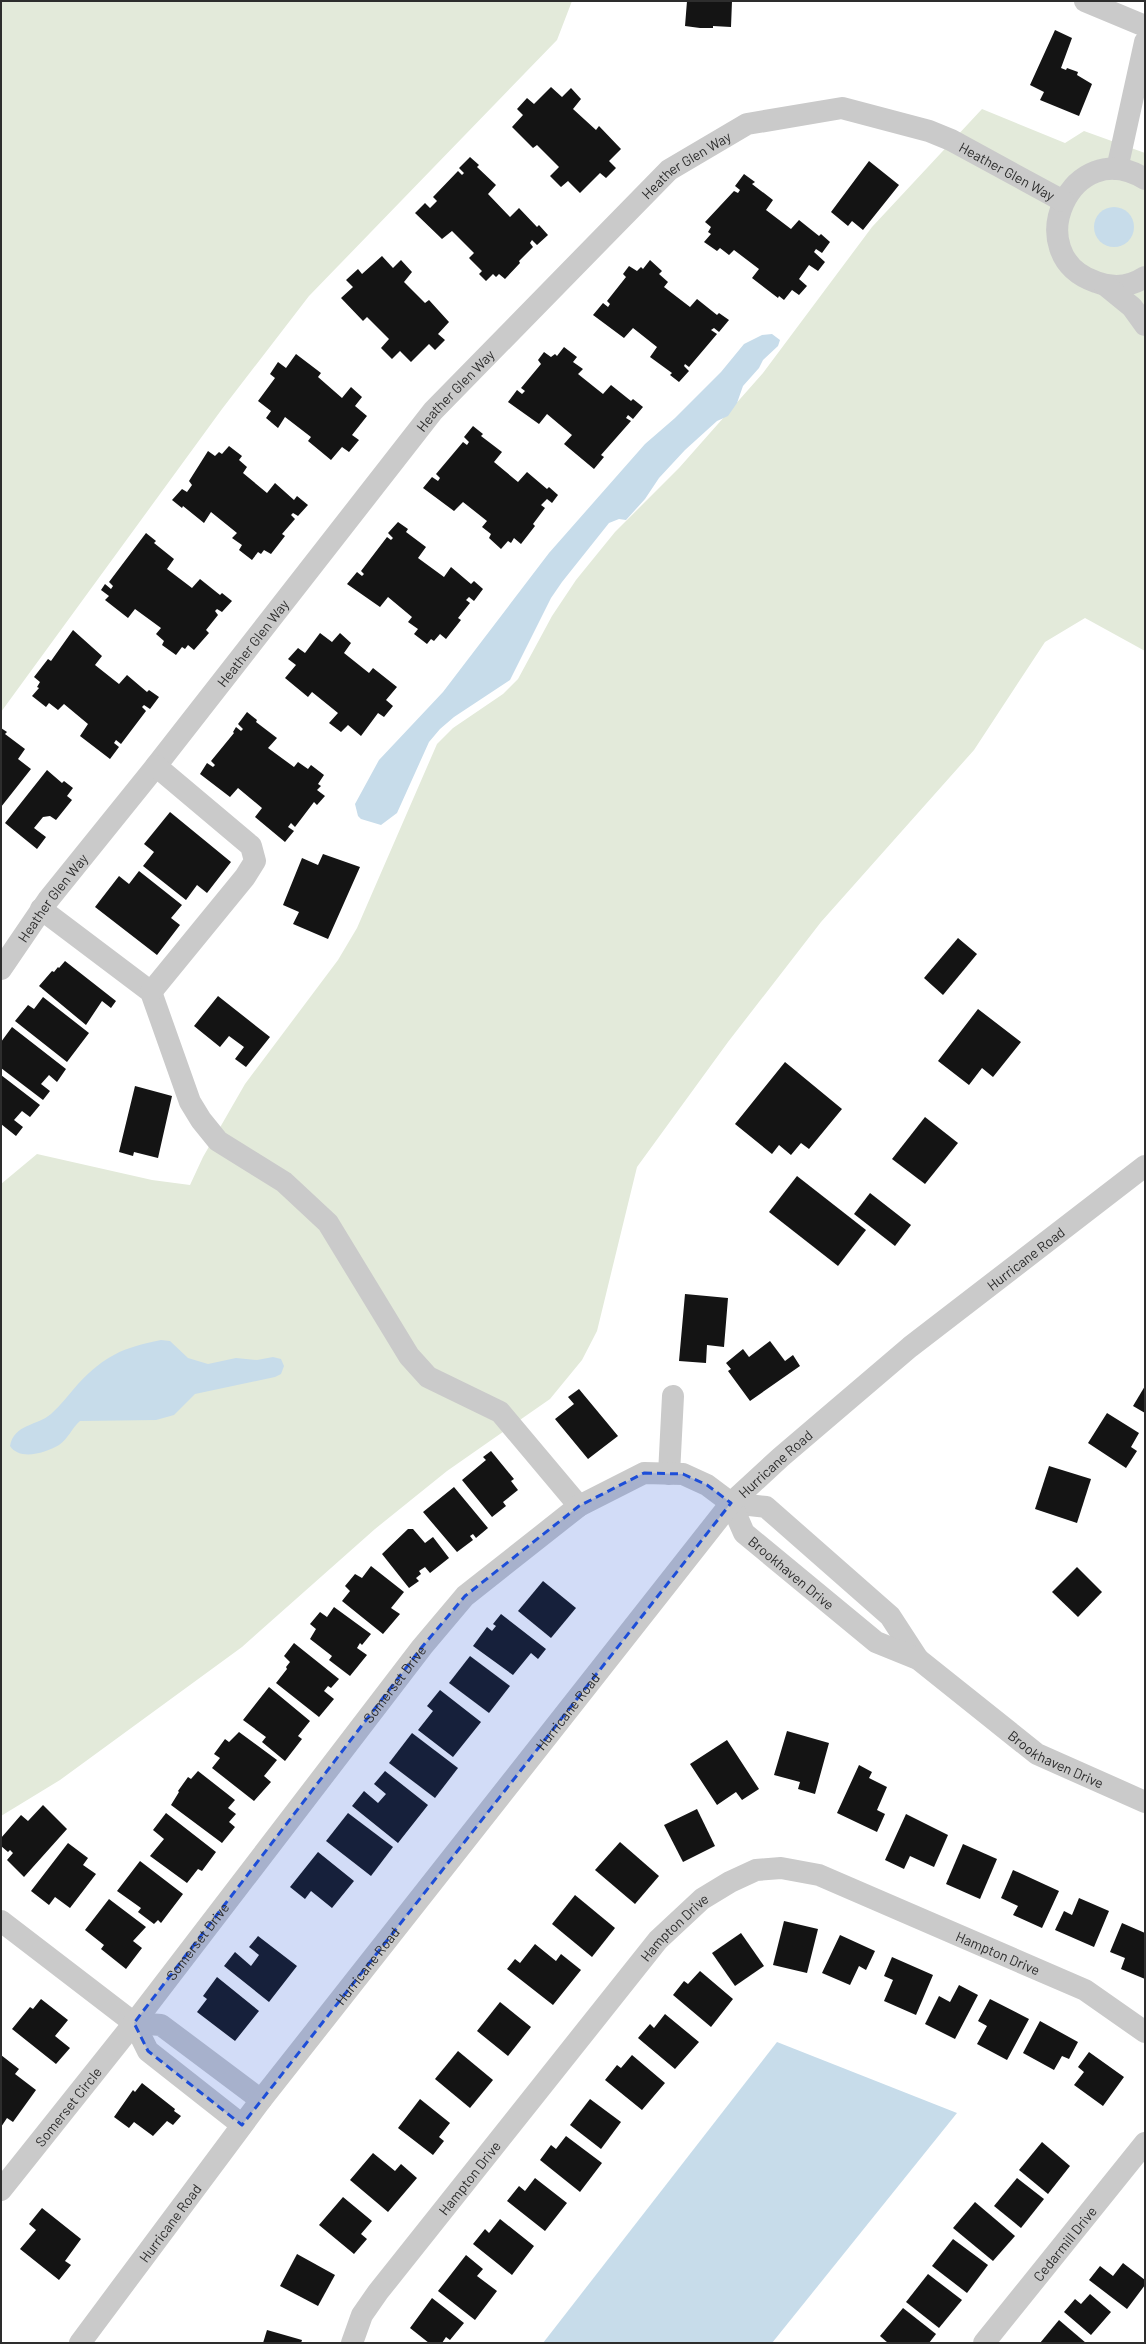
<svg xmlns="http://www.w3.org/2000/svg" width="1146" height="2344" font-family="Barlow,sans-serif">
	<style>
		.green { fill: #e3eada }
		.water { fill: #c7dcea }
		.building { fill: #141414 }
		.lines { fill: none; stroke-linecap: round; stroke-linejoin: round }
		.minor { stroke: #cacaca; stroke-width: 22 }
		.marked { fill: #1d4ed8; fill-opacity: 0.2; stroke: #1d4ed8; stroke-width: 3; stroke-dasharray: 8 5; stroke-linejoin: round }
		.labels { text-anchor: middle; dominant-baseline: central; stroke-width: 4; stroke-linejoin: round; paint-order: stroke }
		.street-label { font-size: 14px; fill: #2d2d2d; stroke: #fff }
	</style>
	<rect width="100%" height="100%" fill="#fff"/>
	<g class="green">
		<path d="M1 1H572L557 40 309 296 222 409 1 712Z"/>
		<path d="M982 109 1065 143 1084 131 1145 153V651L1085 618 1045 642 974 750 821 922 728 1042 637 1167 597 1331 582 1360 550 1399 447 1471 375 1529 242 1647 60 1780 1 1816V1184L37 1154 152 1180 190 1185 203 1157 245 1084 338 960 357 928 437 744 453 728 503 694 518 679 552 616 576 580 615 532 679 468 763 373 872 227Z"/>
	</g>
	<g class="water">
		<circle cx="1114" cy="227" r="20"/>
		<path d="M772 334 780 340 778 346 763 360 759 368 743 386 737 403 728 416 717 421 685 450 659 478 645 499 626 520 619 519 609 523 562 582 551 598 510 680 454 717 440 729 429 742 397 813 381 825 361 819 358 816 355 804 379 760 443 692 549 553 645 444 675 418 721 372 744 344 762 335Z"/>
		<path d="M161 1340 170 1341 188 1358 208 1364 236 1358 257 1360 273 1357 281 1359 284 1366 281 1374 275 1377 195 1394 174 1415 156 1420 80 1421C72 1428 68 1439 59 1445 45 1453 20 1461 10 1446 14 1424 37 1426 51 1414 61 1405 69 1394 78 1384 106 1355 122 1348 161 1340Z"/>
		<path d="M777 2042 957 2113 772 2343H543Z"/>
	</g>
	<g class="building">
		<path d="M687 1H732L731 27 713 26V28H700L685 26Z"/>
		<path d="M1055 30 1072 38 1061 68 1066 70 1067 68 1078 72 1077 75 1092 84 1079 116 1040 100 1044 92 1030 85Z"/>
		<path d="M551 87 562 97 571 88 581 99 573 109 596 130 599 126 621 149 609 161 616 168 606 178 600 173 580 193 568 181 561 187 550 176 559 167 537 145 533 148 512 127 523 115 517 109 527 98 534 104Z"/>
		<path d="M470 157 479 165 477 167 496 185 488 194 510 217 519 208 537 227 539 225 548 235 537 245 532 240 530 243 533 247 519 261 520 263 505 279 499 274 496 277 493 274 486 281 479 274 482 271 469 258 474 253 452 231 442 239 415 213 425 203 430 208 437 201 433 197 458 171 462 175 464 173 459 168Z"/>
		<path d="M869 161 899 185 863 230 852 221 848 226 831 212Z"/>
		<path d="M744 174 755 182 752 184 773 200 766 210 791 229 799 220 819 236 821 234 830 242 822 253 816 249 814 252 825 262 818 271 809 265 799 279 807 286 799 295 792 290 784 300 779 296 778 298 752 278 759 269 734 250 729 255 720 248 717 251 704 242 711 234 708 232 711 227 705 222 734 191 738 193 740 190 735 186Z"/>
		<path d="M382 256 393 268 401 260 412 272 404 282 425 303 429 300 449 322 438 334 445 340 435 350 429 344 411 362 400 351 392 359 381 348 389 339 367 317 363 321 341 298 353 287 346 280 358 269 362 274Z"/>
		<path d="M650 260 662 271 659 274 668 282 664 287 690 307 697 299 717 315 719 313 729 320 719 332 714 328 711 330 717 334 689 367 685 364 684 366 689 371 679 382 670 375 672 373 650 357 657 347 633 328 624 338 593 315 603 303 608 307 610 304 607 301 626 277 623 274 629 266 637 271 641 267 643 269Z"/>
		<path d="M564 347 577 357 573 362 583 369 578 374 603 394 611 385 631 401 633 399 643 407 633 419 628 415 626 418 631 421 601 455 604 457 594 469 564 444 572 435 547 414 539 424 508 402 517 390 522 394 525 391 521 388 541 364 538 360 544 352 551 357 555 354 557 356Z"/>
		<path d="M296 354 321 373 318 377 342 398 351 387 362 397 355 406 367 416 352 435 359 440 349 452 342 447 331 460 308 441 311 437 285 417 278 428 266 418 271 411 258 401 275 378 270 374 278 362 286 368Z"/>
		<path d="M473 426 483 434 481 436 502 452 494 462 518 482 527 472 547 489 549 487 558 495 552 503 547 499 541 505 545 508 533 524 535 526 521 544 514 538 511 543 508 541 501 549 489 538 491 534 482 527 487 521 463 502 454 511 423 488 432 477 438 481 440 478 436 474 463 442 467 445 469 442 464 437Z"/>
		<path d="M229 446 242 456 239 460 247 467 243 473 267 493 275 483 294 500 297 496 308 505 298 516 293 513 291 515 295 519 282 534 285 536 271 554 264 550 261 554 258 552 252 560 239 550 242 545 232 538 237 533 211 512 204 523 183 506 182 508 172 500 182 489 187 492 192 485 189 481 208 451 215 456 219 452 222 454Z"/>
		<path d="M398 522 408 529 406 532 426 547 418 558 444 577 451 567 471 584 474 581 483 589 474 601 469 597 466 600 470 603 458 618 461 620 446 639 440 634 434 641 431 639 427 644 414 634 418 629 408 622 412 617 388 597 380 607 347 584 357 572 362 576 364 574 361 571 387 537 391 540 393 538 388 533Z"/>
		<path d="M146 533 156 541 154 543 174 559 167 569 192 588 200 579 220 595 222 593 232 601 222 612 217 609 215 611 218 615 206 630 209 633 194 650 188 645 185 649 182 647 176 655 162 645 164 641 156 634 161 628 135 609 128 618 105 600 109 596 101 590 105 584 111 589 113 586 109 582Z"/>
		<path d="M73 630 102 656 95 665 119 684 127 675 147 692 149 690 159 697 150 709 144 705 142 707 146 711 121 744 116 740 114 743 119 747 110 759 80 736 88 724 64 704 58 710 49 703 46 707 32 696 39 688 37 687 40 682 34 677 48 659 51 661Z"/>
		<path d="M320 633 332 642 340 633 351 643 344 653 369 673 373 668 397 687 386 700 393 706 384 717 378 713 361 736 348 725 341 732 329 723 338 713 312 692 308 697 285 678 296 665 288 659 298 648 305 653Z"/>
		<path d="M247 712 257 720 256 722 277 738 268 748 294 767 298 762 308 769 311 765 324 775 318 784 321 786 317 790 325 796 317 805 314 802 295 827 291 823 288 827 294 831 285 842 255 817 262 808 238 788 230 797 200 774 207 763 213 767 215 765 211 761 234 733 233 732 236 727 241 731 243 729 238 724Z"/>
		<path d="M1 728 7 732 5 734 25 749 18 759 31 769 1 807Z"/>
		<path d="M47 770 62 783 64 781 73 788 67 796 72 800 56 820 50 816 43 817 34 828 46 837 37 849 5 823Z"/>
		<path d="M170 812 231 862 207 893 197 885 186 900 143 866 154 852 144 844Z"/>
		<path d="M323 854 360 867 328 939 293 924 299 912 283 905 302 858 318 865Z"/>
		<path d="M139 871 182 905 171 918 180 925 157 955 95 907 119 876 129 884Z"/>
		<path d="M958 938 977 954 943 995 924 978Z"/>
		<path d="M65 961 116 1001 111 1008 102 1001 86 1025 39 986 52 971 54 972 58 967 59 968Z"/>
		<path d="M218 996 270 1037 246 1067 235 1059 244 1047 229 1036 220 1047 194 1026Z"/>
		<path d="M43 997 89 1033 67 1062 15 1021 28 1005 34 1009Z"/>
		<path d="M978 1009 1021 1042 993 1077 982 1068 969 1085 938 1061Z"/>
		<path d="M12 1027 66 1069 57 1082 49 1075 41 1084 50 1091 43 1100 1 1068V1042Z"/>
		<path d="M785 1062 842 1109 809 1149 801 1143 791 1155 779 1145 772 1154 735 1124Z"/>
		<path d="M1 1075 40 1105 30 1117 22 1111 14 1120 23 1127 16 1136 1 1124Z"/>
		<path d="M135 1086 172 1096 158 1158 134 1152 133 1156 119 1152Z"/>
		<path d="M925 1117 958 1143 925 1184 892 1159Z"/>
		<path d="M797 1176 866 1230 838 1266 769 1212Z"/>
		<path d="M870 1193 911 1225 895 1246 854 1214Z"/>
		<path d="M685 1294 728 1298 724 1347 707 1345 706 1363 679 1361Z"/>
		<path d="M770 1341 785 1361 793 1355 800 1366 750 1401 728 1371 731 1369 726 1363 743 1349 749 1357Z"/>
		<path d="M1145 1386V1413L1133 1406Z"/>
		<path d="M579 1389 618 1436 588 1459 555 1419 574 1404 568 1397Z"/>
		<path d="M1107 1413 1139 1433 1131 1447 1137 1451 1126 1468 1088 1443Z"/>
		<path d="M491 1451 514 1479 511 1481 518 1490 503 1502 506 1506 492 1517 462 1480 486 1460 483 1457Z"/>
		<path d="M1049 1466 1091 1479 1077 1523 1035 1509Z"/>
		<path d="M454 1487 488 1528 476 1538 473 1534 470 1536 473 1540 457 1552 423 1512Z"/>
		<path d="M408 1529H413L425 1543 433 1537 449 1558 430 1573 425 1567 419 1571 421 1574 416 1578 419 1581 409 1588 382 1554Z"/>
		<path d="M371 1566 404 1592 391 1608 400 1614 383 1634 342 1601 350 1591 345 1586 355 1574 362 1578Z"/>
		<path d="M1077 1567 1102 1592 1078 1617 1052 1592Z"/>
		<path d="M543 1581 576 1608 551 1638 518 1611Z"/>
		<path d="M334 1607 371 1634 362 1645 360 1643 357 1648 367 1655 350 1676 329 1660 332 1656 310 1639 316 1629 310 1624 320 1612 327 1617Z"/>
		<path d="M501 1614 546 1649 538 1659 531 1653 513 1675 473 1646 487 1627 492 1631 496 1626 493 1624Z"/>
		<path d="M294 1643 339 1679 331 1688 328 1686 324 1691 334 1699 319 1717 276 1683 287 1669 286 1667 290 1662 284 1656Z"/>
		<path d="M470 1656 510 1686 489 1713 449 1683Z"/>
		<path d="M269 1687 310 1721 298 1736 302 1739 285 1761 262 1742 266 1737 243 1720Z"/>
		<path d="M440 1690 481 1722 453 1757 418 1730 433 1711 427 1706Z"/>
		<path d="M787 1731 829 1743 815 1794 798 1789 800 1782 774 1775Z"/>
		<path d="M239 1732 277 1760 264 1776 271 1782 254 1801 212 1768 220 1758 214 1754 225 1739 229 1742Z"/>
		<path d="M412 1733 458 1768 435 1798 389 1763Z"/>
		<path d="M727 1740 759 1789 742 1800 736 1792 717 1805 690 1764Z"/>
		<path d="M859 1765 872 1772 869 1778 887 1787 877 1810 885 1814 877 1832 837 1813Z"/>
		<path d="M198 1771 235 1800 228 1808 236 1814 229 1822 235 1827 222 1843 171 1805 179 1792 178 1791 188 1777 191 1779Z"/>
		<path d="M385 1771 428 1805 398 1843 352 1806 364 1791 378 1803 386 1794 374 1784Z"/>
		<path d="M43 1805 67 1829 24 1877 7 1860 13 1853 10 1850 8 1852 1 1846V1838L21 1815 28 1821Z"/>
		<path d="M697 1809 715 1846 683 1862 664 1825Z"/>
		<path d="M166 1813 216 1852 202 1871 198 1869 187 1883 150 1856 164 1839 153 1830Z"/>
		<path d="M348 1813 393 1847 371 1876 326 1841Z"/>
		<path d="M906 1814 948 1835 934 1867 910 1856 904 1869 885 1860Z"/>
		<path d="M620 1842 659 1876 635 1904 595 1870Z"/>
		<path d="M68 1843 88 1858 83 1865 96 1874 70 1908 55 1897 49 1905 31 1891Z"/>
		<path d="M963 1844 997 1859 980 1899 946 1884Z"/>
		<path d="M318 1852 354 1881 332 1908 311 1891 305 1899 290 1887Z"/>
		<path d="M140 1861 183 1894 161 1923 158 1920 154 1924 138 1912 141 1908 117 1891Z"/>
		<path d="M1013 1870 1059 1891 1042 1928 1013 1915 1018 1906 1001 1898Z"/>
		<path d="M575 1895 615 1928 592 1957 552 1924Z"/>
		<path d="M1079 1898 1109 1911 1094 1947 1055 1930 1064 1911 1072 1915Z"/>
		<path d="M109 1899 146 1927 133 1941 142 1948 126 1969 101 1949 104 1945 85 1930Z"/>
		<path d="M784 1921 818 1929 807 1973 773 1965Z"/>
		<path d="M1122 1923 1145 1933V1979L1121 1969 1125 1958 1110 1952Z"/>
		<path d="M741 1933 764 1966 735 1986 712 1953Z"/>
		<path d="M840 1935 875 1951 866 1970 859 1966 850 1985 822 1973Z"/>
		<path d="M258 1936 297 1966 269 2002 224 1966 235 1952 251 1966 259 1955 249 1947Z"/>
		<path d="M535 1944 556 1961 561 1954 581 1970 553 2005 507 1969 515 1959 520 1963Z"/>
		<path d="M892 1957 933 1975 916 2015 884 2001 893 1980 884 1976Z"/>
		<path d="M700 1971 733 1999 711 2027 673 1995 684 1981 688 1984Z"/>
		<path d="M217 1977 259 2011 235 2041 197 2012 207 1999 203 1996Z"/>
		<path d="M959 1985 978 1995 955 2039 925 2024 939 1996 950 2002Z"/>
		<path d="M41 1999 68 2020 55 2036 70 2048 56 2064 12 2029 30 2007 33 2009Z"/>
		<path d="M990 1999 1029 2019 1007 2060 977 2044 987 2026 978 2021Z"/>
		<path d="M500 2002 531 2027 508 2056 477 2031Z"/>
		<path d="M665 2014 699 2042 675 2069 638 2038 650 2024 654 2028Z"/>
		<path d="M1040 2021 1078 2042 1069 2059 1062 2056 1054 2070 1023 2053Z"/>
		<path d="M458 2051 493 2080 470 2108 435 2079Z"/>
		<path d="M1089 2052 1124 2077 1103 2106 1074 2085 1084 2072 1078 2067Z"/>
		<path d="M1 2055 19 2069 15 2074 36 2090 13 2122 7 2118 1 2127Z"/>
		<path d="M632 2055 665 2083 642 2110 605 2080 617 2065 621 2068Z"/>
		<path d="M142 2083 175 2109 174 2111 181 2116 173 2125 167 2121 153 2136 134 2122 129 2128 114 2117 133 2090 135 2092Z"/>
		<path d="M420 2099 450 2123 439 2137 444 2141 433 2155 398 2128Z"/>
		<path d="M590 2099 621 2122 601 2149 570 2125Z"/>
		<path d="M566 2136 602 2163 580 2192 540 2160 551 2145 556 2149Z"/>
		<path d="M1042 2142 1070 2166 1048 2194 1019 2170Z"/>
		<path d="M373 2153 395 2171 401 2164 417 2178 388 2212 350 2180Z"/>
		<path d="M535 2178 567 2203 545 2231 507 2201 519 2186 525 2191Z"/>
		<path d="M1017 2178 1044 2199 1021 2228 994 2206Z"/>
		<path d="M343 2197 372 2221 361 2234 367 2239 354 2254 319 2225Z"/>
		<path d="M975 2202 1015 2236 993 2261 953 2228Z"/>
		<path d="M42 2208 81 2239 65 2261 71 2265 59 2280 20 2249 36 2230 29 2224Z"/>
		<path d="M500 2219 534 2246 512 2275 473 2244 485 2229 489 2233Z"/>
		<path d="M953 2239 988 2265 967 2293 932 2266Z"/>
		<path d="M297 2254 335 2275 318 2306 280 2286Z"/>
		<path d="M466 2255 483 2269 477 2276 497 2291 475 2320 438 2291Z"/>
		<path d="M1123 2263 1145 2280V2285L1127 2309 1089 2280 1100 2266 1113 2276Z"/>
		<path d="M928 2274 962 2300 939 2328 906 2302Z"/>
		<path d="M1090 2294 1111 2312 1091 2335 1064 2312 1075 2299 1081 2304Z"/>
		<path d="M432 2298 464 2323 450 2340 446 2337 442 2343H429L410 2328Z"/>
		<path d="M903 2308 936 2334 929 2343H888L880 2336Z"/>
		<path d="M1059 2320 1086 2343H1040Z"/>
		<path d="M267 2330 302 2340 301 2343H263Z"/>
	</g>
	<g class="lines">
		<g class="minor">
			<path d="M1085 1 1145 26"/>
			<path d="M1117 169 1145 42"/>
			<path d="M1145 179C1072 133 1017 255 1096 282 1112 288 1130 287 1145 277"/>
			<path d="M1105 285 1132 307 1145 325"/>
			<path d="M41 909 151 992 190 1102 201 1120 218 1141 284 1182 328 1223 409 1356 428 1377 500 1412 579 1506"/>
			<path id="s1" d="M1 969 48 900 156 766 433 411 669 170 747 124 842 108 929 131 951 140 1063 201"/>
			<path d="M151 992 245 877 255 861 251 846 156 766"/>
			<path d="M669 1474 673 1396"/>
			<path d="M731 1503 766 1507 890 1616 918 1659"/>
			<path d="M1 1921 134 2023 148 2051 242 2125"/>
			<path d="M134 2023 161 2025 261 2100"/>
			<path id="s2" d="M1 2190 134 2023 422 1647 465 1596 579 1506 644 1473 683 1474 707 1485 731 1503 744 1533 876 1642 918 1659 1037 1754 1145 1802"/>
			<path id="s3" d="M80 2343 261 2100 731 1503 781 1457 910 1347 1145 1166"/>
			<path id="s4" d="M352 2343 362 2315 378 2292 658 1940 702 1899 730 1882 756 1870 781 1868 819 1875 1085 1990 1145 2032"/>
			<path id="s5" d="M984 2343 1145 2143"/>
		</g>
	</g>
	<path class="marked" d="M644 1473 683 1474 707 1485 731 1503 242 2125 148 2051 134 2023 422 1647 465 1596 579 1506Z"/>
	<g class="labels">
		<g class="street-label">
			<text stroke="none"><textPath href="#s1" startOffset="1060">Heather Glen Way</textPath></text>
			<text stroke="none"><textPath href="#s1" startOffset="1408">Heather Glen Way</textPath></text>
			<text stroke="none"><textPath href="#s1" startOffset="736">Heather Glen Way</textPath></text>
			<text stroke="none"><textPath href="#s1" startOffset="412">Heather Glen Way</textPath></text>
			<text stroke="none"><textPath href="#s1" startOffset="88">Heather Glen Way</textPath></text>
			<text stroke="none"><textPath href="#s3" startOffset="1446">Hurricane Road</textPath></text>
			<text stroke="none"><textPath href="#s3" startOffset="1122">Hurricane Road</textPath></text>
			<text stroke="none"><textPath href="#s2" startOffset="1162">Brookhaven Drive</textPath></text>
			<text stroke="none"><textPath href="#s2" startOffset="641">Somerset Drive</textPath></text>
			<text stroke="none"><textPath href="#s3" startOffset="798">Hurricane Road</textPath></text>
			<text stroke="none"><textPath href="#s2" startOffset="1488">Brookhaven Drive</textPath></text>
			<text stroke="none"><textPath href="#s4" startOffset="528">Hampton Drive</textPath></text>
			<text stroke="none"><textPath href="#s2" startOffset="317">Somerset Drive</textPath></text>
			<text stroke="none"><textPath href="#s4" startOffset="888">Hampton Drive</textPath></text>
			<text stroke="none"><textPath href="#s3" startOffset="474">Hurricane Road</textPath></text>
			<text stroke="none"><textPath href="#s2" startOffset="107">Somerset Circle</textPath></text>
			<text stroke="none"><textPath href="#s4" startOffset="204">Hampton Drive</textPath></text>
			<text stroke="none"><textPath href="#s3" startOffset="150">Hurricane Road</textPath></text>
			<text stroke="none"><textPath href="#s5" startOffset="128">Cedarmill Drive</textPath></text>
		</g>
	</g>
	<rect width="1146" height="2344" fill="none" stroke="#2d2d2d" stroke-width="4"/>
</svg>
